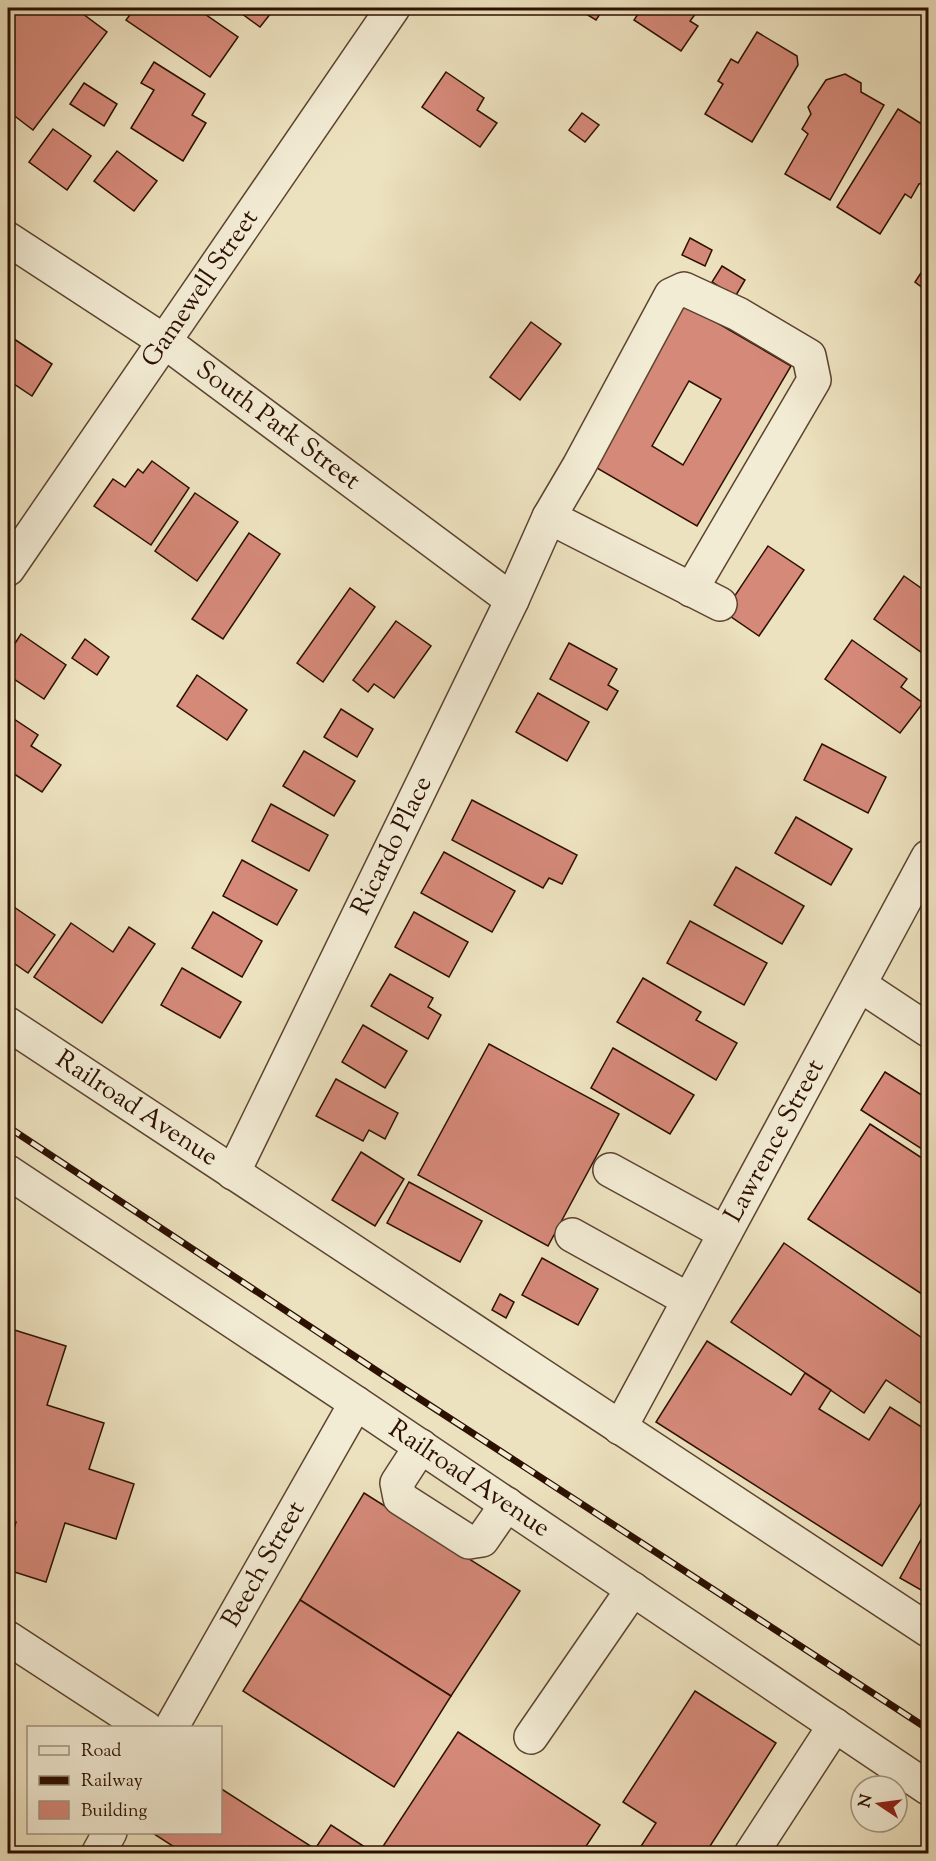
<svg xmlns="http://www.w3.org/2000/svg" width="936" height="1861" font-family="'Sorts Mill Goudy',serif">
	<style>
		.building { fill: #d58979; stroke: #2c1000; stroke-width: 1.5; fill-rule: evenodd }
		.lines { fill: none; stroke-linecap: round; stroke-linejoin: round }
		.minor-casing { stroke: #5c4430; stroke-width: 36 }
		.minor { stroke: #f3ecd5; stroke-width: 33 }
		.rail-casing { stroke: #2c1000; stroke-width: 7 }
		.rail { stroke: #f3ecd5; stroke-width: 4.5; stroke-dasharray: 14; stroke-linecap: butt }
		.labels { text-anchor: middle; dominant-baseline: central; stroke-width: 5; stroke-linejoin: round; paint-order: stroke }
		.street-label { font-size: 26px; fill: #2c1000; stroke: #f3ecd5 }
	</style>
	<rect width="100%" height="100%" fill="#ede2bf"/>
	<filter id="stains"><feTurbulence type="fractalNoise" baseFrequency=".00333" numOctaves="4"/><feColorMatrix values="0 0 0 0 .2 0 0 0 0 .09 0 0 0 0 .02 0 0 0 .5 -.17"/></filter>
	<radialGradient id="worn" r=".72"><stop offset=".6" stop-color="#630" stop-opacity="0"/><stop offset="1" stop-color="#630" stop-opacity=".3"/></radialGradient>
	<g class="building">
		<path d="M8 8H75L107 32 33 130 8 111Z"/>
		<path d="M135 8H196L238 37 210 77 126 20Z"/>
		<path d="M234 8H275L260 27Z"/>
		<path d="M576 8H604L596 20Z"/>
		<path d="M642 8H700L690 21 698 26 681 51 634 20Z"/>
		<path d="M757 32 797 56 798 65 752 142 705 114 723 84 718 81 731 59 738 63Z"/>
		<path d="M154 62 205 94 192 115 206 123 183 161 131 128 154 90 141 83Z"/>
		<path d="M446 72 484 98 477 110 497 123 480 147 422 107Z"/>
		<path d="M845 74 861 83V92L884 105 830 200 785 174 808 134 802 129 811 114 808 107 826 80Z"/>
		<path d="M84 83 117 104 104 126 70 104Z"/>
		<path d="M898 109 928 128V182L919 184 911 198 905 194 880 234 837 207Z"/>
		<path d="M582 113 599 125 585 142 569 130Z"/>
		<path d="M53 129 91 156 67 190 29 162Z"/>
		<path d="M117 151 157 181 134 211 94 181Z"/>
		<path d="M690 238 712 250 705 266 682 255Z"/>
		<path d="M928 262V292L915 282Z"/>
		<path d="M722 266 745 280 735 297 712 282Z"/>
		<path d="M683 303 791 366 697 526 590 464ZM689 381 721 399 683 465 652 446Z"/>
		<path d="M531 322 561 344 520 400 490 377Z"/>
		<path d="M8 335 52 364 32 396 8 380Z"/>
		<path d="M152 461 189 488 151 545 94 506 113 479 125 487 138 469 143 473Z"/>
		<path d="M195 493 238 522 197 581 155 551Z"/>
		<path d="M249 533 280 554 223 639 192 619Z"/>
		<path d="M768 546 804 570 759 636 724 612Z"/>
		<path d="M904 576 928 593V657L874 619Z"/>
		<path d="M350 588 375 607 323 682 297 663Z"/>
		<path d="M396 621 431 646 394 698 374 684 368 692 353 680Z"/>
		<path d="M21 634 66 665 44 699 8 675V654Z"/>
		<path d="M85 639 109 657 97 675 72 658Z"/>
		<path d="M852 640 907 679 901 687 923 703 900 733 825 679Z"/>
		<path d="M569 643 617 669 608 685 618 691 607 710 550 679Z"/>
		<path d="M197 675 247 710 227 740 177 706Z"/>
		<path d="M538 693 589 722 567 761 516 732Z"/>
		<path d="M341 709 373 729 357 757 324 737Z"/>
		<path d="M8 715 38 735 31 746 61 765 42 792 8 770Z"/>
		<path d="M822 744 886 777 868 813 804 780Z"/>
		<path d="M304 751 355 781 334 816 283 786Z"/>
		<path d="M472 800 577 855 562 884 549 878 543 888 452 840Z"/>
		<path d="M271 804 328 835 309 871 252 841Z"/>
		<path d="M796 817 852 849 831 885 775 853Z"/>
		<path d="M444 852 515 891 492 932 421 893Z"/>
		<path d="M242 860 297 890 277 925 223 896Z"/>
		<path d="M736 867 804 906 782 944 714 905Z"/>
		<path d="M8 903 55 935 28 973 8 959Z"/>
		<path d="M213 912 262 941 242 977 192 948Z"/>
		<path d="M414 912 468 942 449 977 395 947Z"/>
		<path d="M690 921 767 963 744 1005 667 963Z"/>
		<path d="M71 923 113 952 129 927 155 944 102 1023 34 977Z"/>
		<path d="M182 968 241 1002 220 1038 161 1005Z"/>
		<path d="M390 974 433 998 428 1007 441 1015 428 1039 371 1006Z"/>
		<path d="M643 978 701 1012 696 1020 737 1043 716 1080 617 1022Z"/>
		<path d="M363 1025 407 1051 385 1088 342 1062Z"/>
		<path d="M489 1044 619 1114 548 1246 418 1175Z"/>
		<path d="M613 1048 694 1095 670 1134 591 1088Z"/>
		<path d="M885 1072 928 1099V1153L861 1110Z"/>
		<path d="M336 1079 398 1113 385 1139 369 1130 363 1141 316 1116Z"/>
		<path d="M870 1124 928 1162V1298L808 1219Z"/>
		<path d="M361 1152 404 1179 375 1226 332 1200Z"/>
		<path d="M409 1182 482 1221 460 1262 387 1223Z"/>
		<path d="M784 1243 928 1342V1408L886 1380 864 1413 731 1322Z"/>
		<path d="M542 1258 598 1289 578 1325 522 1295Z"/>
		<path d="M500 1294 514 1302 506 1318 492 1310Z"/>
		<path d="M8 1328 66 1346 47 1405 104 1423 89 1469 134 1484 116 1539 65 1523 46 1582 8 1570V1548L16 1522 8 1520Z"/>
		<path d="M707 1341 791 1395 805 1373 831 1390 819 1409 869 1440 890 1407 928 1431V1492L882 1566 656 1422Z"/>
		<path d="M364 1493 520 1591 451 1696 300 1600Z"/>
		<path d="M928 1527V1594L900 1578Z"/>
		<path d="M300 1600 451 1696 394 1787 243 1691Z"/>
		<path d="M695 1691 776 1743 705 1854H636L656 1823 623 1802Z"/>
		<path d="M458 1732 600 1825 581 1854H378Z"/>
		<path d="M220 1788 315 1849 331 1825 368 1849 365 1854H185L154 1834 220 1832Z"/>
	</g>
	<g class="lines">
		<defs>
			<g id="minor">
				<path id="s1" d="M8 239 164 341 512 600"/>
				<path d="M549 517 720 604"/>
				<path id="s2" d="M8 569 393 8"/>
				<path d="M860 985 928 1030"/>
				<path id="s3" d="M8 1024 928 1630"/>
				<path d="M610 1170 725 1233"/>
				<path id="s4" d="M8 1172 356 1403 928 1788"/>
				<path id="s5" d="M233 1173 512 600 549 517 579 466 671 295 684 289 738 314 809 356 814 380 691 590"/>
				<path d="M572 1235 689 1300"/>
				<path id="s6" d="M620 1428 928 857"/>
				<path d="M421 1446 397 1483 400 1498 469 1542 482 1540 507 1504"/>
				<path d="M8 1638 146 1728"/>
				<path id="s7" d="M171 1728 356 1403"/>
				<path d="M531 1737 633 1589"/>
				<path d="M98 1854 110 1832"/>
				<path d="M751 1854 835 1725"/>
			</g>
		</defs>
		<use href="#minor" class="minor-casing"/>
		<use href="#minor" class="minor"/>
		<defs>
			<path id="rail" d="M8 1127 380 1373 928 1729"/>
		</defs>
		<use href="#rail" class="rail-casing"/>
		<use href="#rail" class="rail"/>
	</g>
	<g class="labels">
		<g class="street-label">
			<text stroke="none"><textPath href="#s2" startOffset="340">Gamewell Street</textPath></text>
			<text stroke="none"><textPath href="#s1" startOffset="328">South Park Street</textPath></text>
			<text stroke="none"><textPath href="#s5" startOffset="364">Ricardo Place</textPath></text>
			<text stroke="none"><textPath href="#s3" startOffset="154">Railroad Avenue</textPath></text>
			<text stroke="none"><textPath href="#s6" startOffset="326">Lawrence Street</textPath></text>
			<text stroke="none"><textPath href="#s4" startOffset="554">Railroad Avenue</textPath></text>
			<text stroke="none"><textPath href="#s7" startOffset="188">Beech Street</textPath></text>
		</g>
	</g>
	<rect width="936" height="1861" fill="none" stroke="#ede2bf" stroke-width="30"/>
	<rect x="9" y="9" width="918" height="1843" fill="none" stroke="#2c1000" stroke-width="3"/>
	<rect x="15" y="15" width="906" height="1831" fill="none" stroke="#2c1000" stroke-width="1.5"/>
	<rect x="27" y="1726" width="195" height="108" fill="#f3ecd5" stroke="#a39480" stroke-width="1.5"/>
	<rect x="39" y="1746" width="30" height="9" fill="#f3ecd5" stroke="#a39480" stroke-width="1.5"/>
	<text x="81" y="1756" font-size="18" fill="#2c1000">Road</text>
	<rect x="39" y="1776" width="30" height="9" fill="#2c1000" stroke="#a39480" stroke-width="1.5"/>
	<text x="81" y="1786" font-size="18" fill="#2c1000">Railway</text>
	<rect x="39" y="1801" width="30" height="18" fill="#d58979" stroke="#a39480" stroke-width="1.5"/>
	<text x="81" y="1816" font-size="18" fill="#2c1000">Building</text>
	<g transform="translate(879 1804) rotate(283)"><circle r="28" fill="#f3ecd5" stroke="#a39480" stroke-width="1.5"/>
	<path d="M0-4.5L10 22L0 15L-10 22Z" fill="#8f2418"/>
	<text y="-9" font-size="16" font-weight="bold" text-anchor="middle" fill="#2c1000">N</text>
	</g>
	<rect width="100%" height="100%" filter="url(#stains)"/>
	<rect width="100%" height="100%" fill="url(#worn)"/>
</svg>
